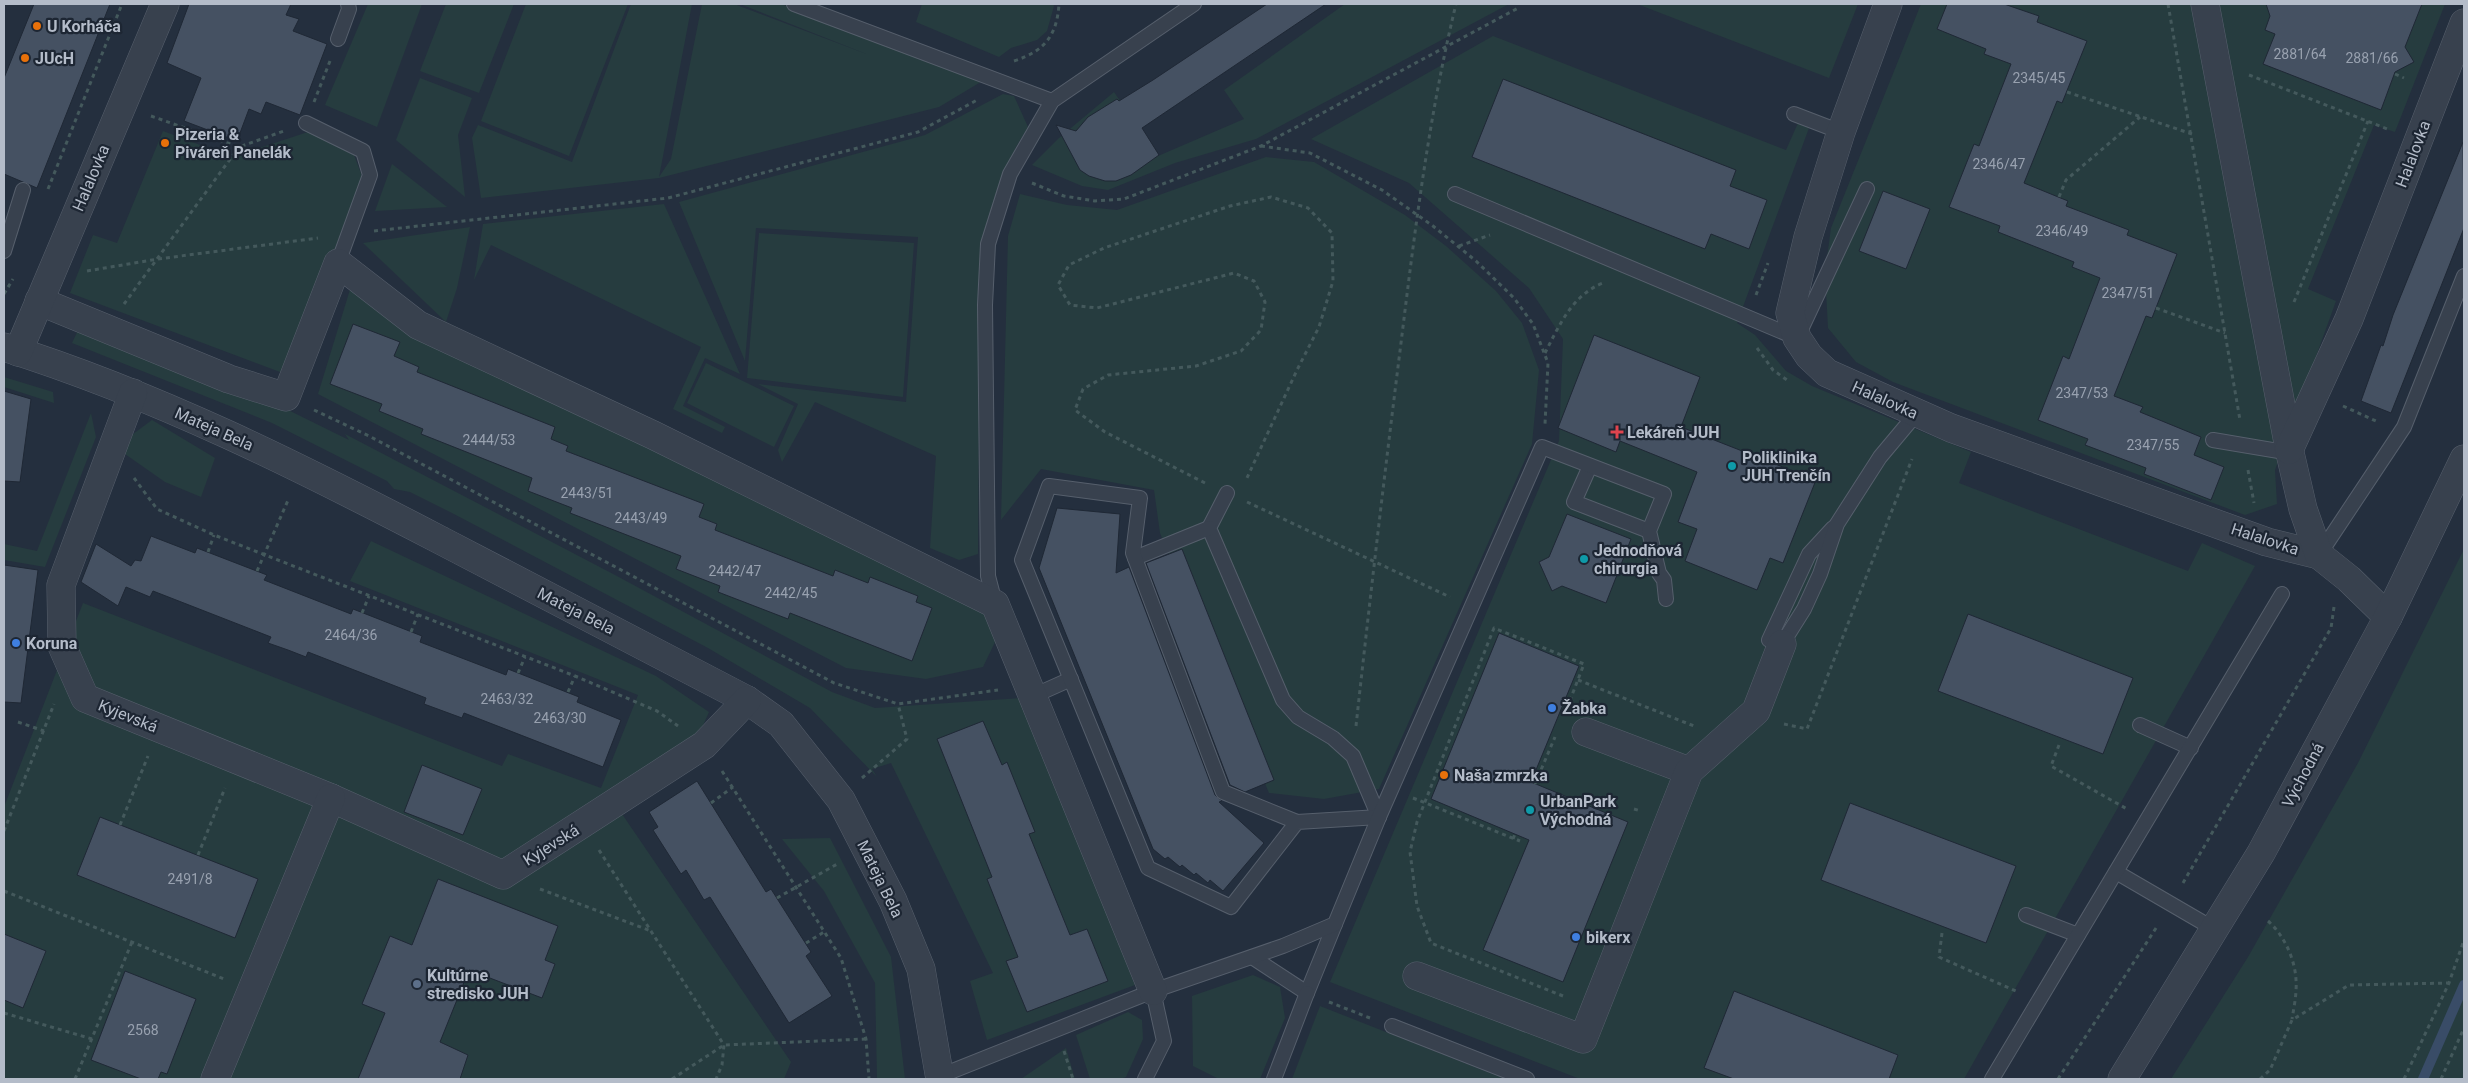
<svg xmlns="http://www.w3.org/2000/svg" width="2468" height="1083" font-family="Roboto,sans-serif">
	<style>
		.green { fill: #263c3f }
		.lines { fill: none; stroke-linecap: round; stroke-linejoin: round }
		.stream { stroke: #394c67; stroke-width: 10 }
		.building { fill: #455162; stroke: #1f2835 }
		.service-casing { stroke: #565f6c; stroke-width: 16 }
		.minor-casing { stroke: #565f6c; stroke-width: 29 }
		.path { stroke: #44595c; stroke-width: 3; stroke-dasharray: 4 4; stroke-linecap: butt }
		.service { stroke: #38414e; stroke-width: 14 }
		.minor { stroke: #38414e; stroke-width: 28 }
		.food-dot { fill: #e8710a; stroke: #1d2633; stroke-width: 2 }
		.health-dot { fill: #e0444e; stroke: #1d2633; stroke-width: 2 }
		.culture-dot { fill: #0f9aa8; stroke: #1d2633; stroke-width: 2 }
		.shop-dot { fill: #3f7fe0; stroke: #1d2633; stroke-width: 2 }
		.service-dot { fill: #5c6f8a; stroke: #1d2633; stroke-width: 2 }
		.labels { text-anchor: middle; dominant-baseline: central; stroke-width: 4.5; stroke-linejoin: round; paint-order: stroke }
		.number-label { font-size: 14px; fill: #98a1af }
		.poi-label { font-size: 16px; font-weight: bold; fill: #b4bcc9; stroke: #1d2633; text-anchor: start }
		.street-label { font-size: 16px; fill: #b4bcc9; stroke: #1d2633 }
	</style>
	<rect width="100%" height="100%" fill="#242f3e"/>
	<g class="green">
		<path d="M368 4H422L377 127 325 105Z"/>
		<path d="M446 4H514L479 93 420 71Z"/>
		<path d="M526 4H628L569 156 481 121Z"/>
		<path d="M631 4H692L659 177 671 159 702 4H734L869 55 740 4H781L984 80 939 107 659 178 481 198 472 138 478 125 572 162Z"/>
		<path d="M922 4H1053L1054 6 1047 31 1037 40 1011 48 999 57 916 22Z"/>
		<path d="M1345 4H1509L1256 139 1175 163 1108 190 1082 186 1032 165 1059 138 1114 92 1158 156 1244 119 1224 90Z"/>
		<path d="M1637 4H1858L1829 78Z"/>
		<path d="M1921 4H2445L2395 132 2374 125 2308 289 2336 301 2275 470 2277 504 2245 515 1893 382 1856 362 1828 328 1825 272 1831 228Z"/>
		<path d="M1493 36 1786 150 1798 123 1809 128 1737 323 1755 335 1786 371 1812 386 1971 452 1959 483 2188 571 2202 543 2255 566 1964 1079H1580L1330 982 1559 441 1563 339 1529 288 1409 183 1311 139Z"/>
		<path d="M420 78 472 98 458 135 465 197 396 140Z"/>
		<path d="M1003 94 1014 96 1028 127 1016 147 980 249 978 554 959 560 930 548 936 456 815 402 782 462 778 450 798 404 758 384 906 402 918 237 756 228 745 361 679 202 925 135Z"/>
		<path d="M163 131 232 157 308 132 354 155 362 176 288 375 70 293 93 235 117 243Z"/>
		<path d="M1266 157 1314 162 1405 215 1446 246 1496 291 1522 323 1539 370 1532 444 1379 789 1324 799 1269 793 1160 533 1154 490 1041 469 1001 520 1008 236 1020 194 1067 205 1117 210Z"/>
		<path d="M392 164 447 207 375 211Z"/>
		<path d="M664 204 740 374 705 358 683 406 725 427 722 433 673 409 701 347 491 245 474 280 483 224Z"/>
		<path d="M470 227 457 288 446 322 363 243Z"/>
		<path d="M759 233 914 243 903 397 747 378Z"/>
		<path d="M352 283 986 608 997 638 983 667 926 679 846 668 318 394Z"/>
		<path d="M80 326 278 405 349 440 345 434 615 575 832 692 875 708 1021 698 1135 985 987 1040 970 981 993 973 891 763 872 769 877 777 810 708 708 648 452 513 410 492 394 489 387 481 272 423 72 343Z"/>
		<path d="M706 363 794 406 774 447 687 403Z"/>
		<path d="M4 377 53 392 54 403 4 387Z"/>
		<path d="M91 413 96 437 45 567 4 560V544L37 551Z"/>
		<path d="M152 420 215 458 201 497 165 482 125 454 129 437Z"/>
		<path d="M371 541 656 676 709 712 700 732 620 811 791 1062 784 1079H4V807L83 603 502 766 508 754 601 788 638 695 350 581Z"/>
		<path d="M2464 549V1079H2171L2248 957 2358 763Z"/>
		<path d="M830 838 891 957 905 1079H877L875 983 824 891 782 839Z"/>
		<path d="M1253 975 1280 987 1285 1018 1260 1079H1219L1193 1066 1192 996Z"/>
		<path d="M1320 1006 1505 1079H1292Z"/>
		<path d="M1128 1012 1142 1020 1143 1039 1126 1077 1120 1079H1090L1076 1035Z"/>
		<path d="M1066 1048 1075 1079H1021Z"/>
	</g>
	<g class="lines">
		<path class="stream" d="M2423 1079 2464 985"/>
	</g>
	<g class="building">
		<path d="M34 4H110L37 188 4 174V78Z"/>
		<path d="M189 4H291L286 15 299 19 293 31 327 44 300 115 266 102 261 114 249 109 237 141 184 121 201 78 167 63Z"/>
		<path d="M1267 4H1326L1142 128 1159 155 1131 175 1116 181H1105L1089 176 1080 170 1056 125 1076 131 1088 117 1117 99 1119 101 1153 80Z"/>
		<path d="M1947 4H2004L2039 16 2037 22 2087 41 2062 103 2057 101 2024 183 2068 201 2066 206 2129 230 2127 235 2177 254 2152 318 2146 316 2114 396 2143 407 2140 412 2201 437 2194 455 2224 467 2211 500 2144 474 2146 468 2085 445 2088 439 2038 420 2063 356 2069 359 2100 278 2072 267 2074 262 1998 232 2000 226 1949 207 1974 144 1979 146 2011 64 1984 54 1986 49 1937 29Z"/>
		<path d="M2266 4H2422L2405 47 2414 62 2395 72 2381 110 2263 64 2275 34 2265 30 2270 16Z"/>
		<path d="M1503 79 1736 170 1730 186 1767 200 1749 249 1711 234 1705 249 1472 157Z"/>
		<path d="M2463 142 2464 228 2391 413 2361 401 2381 345 2383 346 2393 315Z"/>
		<path d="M1883 191 1930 209 1906 269 1859 251Z"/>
		<path d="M353 324 400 342 394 356 419 367 417 372 555 427 551 439 568 446 566 451 704 504 699 517 717 524 715 530 833 576 835 570 868 583 870 577 918 596 916 602 932 608 912 661 790 613 788 619 718 592 720 586 676 569 681 556 570 513 572 508 528 491 532 478 421 434 423 429 379 411 382 404 330 384Z"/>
		<path d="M1594 335 1700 377 1681 427 1816 480 1783 563 1770 558 1757 590 1685 561 1697 529 1678 522 1697 472 1620 441 1616 452 1558 428Z"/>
		<path d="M4 391 31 399 20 482 4 481Z"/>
		<path d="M1057 508 1120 514 1116 573 1129 567 1215 795 1222 801 1219 802 1264 843 1223 891 1210 880 1208 883 1196 873 1194 875 1182 865 1180 867 1168 857 1165 859 1153 849 1039 568Z"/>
		<path d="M1567 514 1631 539 1606 603 1562 586 1552 591 1539 562 1549 557Z"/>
		<path d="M151 536 195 553 197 548 267 575 264 580 351 614 353 609 422 636 420 642 506 675 508 669 579 697 577 702 621 720 603 767 464 713 462 718 424 704 426 698 308 652 306 657 288 650 268 643 271 637 153 591 150 597 126 587 118 606 81 582 96 544 131 566 135 560 141 561Z"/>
		<path d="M1182 549 1274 780 1245 792 1230 785 1146 563Z"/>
		<path d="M4 565 38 570 21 703 4 702Z"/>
		<path d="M1968 614 2133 678 2103 754 1938 691Z"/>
		<path d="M1499 633 1579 666 1531 782 1628 822 1563 982 1483 950 1529 840 1431 799Z"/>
		<path d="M983 721 1002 765 1007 762 1035 832 1029 834 1070 935 1087 929 1108 981 1027 1012 1006 961 1018 957 987 879 992 877 937 739Z"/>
		<path d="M422 765 482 789 463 835 404 812Z"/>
		<path d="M697 781 766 892 771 889 811 952 806 956 832 996 789 1023 710 897 704 900 686 870 681 874 653 830 658 827 649 812Z"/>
		<path d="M1850 803 2016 866 1986 943 1821 880Z"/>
		<path d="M100 817 258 879 235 938 77 875Z"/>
		<path d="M438 879 558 926 545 960 555 964 542 998 469 970 440 1042 468 1055 460 1079H358L385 1013 362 1004 390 936 412 945Z"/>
		<path d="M4 934 46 951 23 1008 4 1000Z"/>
		<path d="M125 971 196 999 167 1074 161 1072 158 1079H141L91 1060Z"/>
		<path d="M1734 991 1898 1055 1889 1079H1734L1704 1068Z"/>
	</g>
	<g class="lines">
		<defs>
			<g id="service">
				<path d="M794 4 1052 101"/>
				<path d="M338 39 349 9 348 4"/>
				<path d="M1794 114 1841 132"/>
				<path d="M306 123 363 151 370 175 338 263"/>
				<path d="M1455 194 1797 338 1867 189"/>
				<path d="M4 251 23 190"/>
				<path d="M2213 440 2290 453"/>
				<path d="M1590 466 1574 502 1649 531"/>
				<path d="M1227 493 1209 528 1283 700 1298 717 1333 738 1353 756 1379 817"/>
				<path d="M2319 555 2404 427 2464 276"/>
				<path d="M1135 558 1209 528"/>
				<path d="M995 603 988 576 985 305 988 244 1010 174 1052 101 1194 4"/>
				<path d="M1769 640 1809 554 1833 528"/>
				<path d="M1782 644 1804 609 1820 574 1837 524 1880 457 1916 414"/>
				<path d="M1033 696 1071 679"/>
				<path d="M2140 725 2191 748"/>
				<path d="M1297 822 1223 792 1133 553 1140 498 1049 486 1022 560 1148 868 1231 907 1297 822 1379 817"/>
				<path d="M2116 872 2214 929"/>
				<path d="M2026 915 2078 935"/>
				<path d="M1252 957 1307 993 1335 924"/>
				<path d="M1392 1026 1527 1079"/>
				<path d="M940 1076 1153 991"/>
				<path d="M1145 1079 1164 1041 1153 991 1283 946 1335 924 1379 817 1542 447 1664 494 1649 531 1659 573 1664 580 1666 599"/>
				<path d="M1274 1079 1307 993"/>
				<path d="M1992 1079 2282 594"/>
			</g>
			<g id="minor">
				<path d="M1888 4 1841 132 1808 237 1790 313 1797 338 1809 356 1827 373 1951 428 2267 542 2319 555"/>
				<path d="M2205 4 2290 453 2303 509 2319 555 2349 579 2388 617"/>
				<path d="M39 301 229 379 286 397 338 263 418 325 653 435 995 604 1153 991"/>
				<path d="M4 347C157 395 300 467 442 541 544 594 646 647 747 700L781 724 841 800 893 901 921 969 940 1079"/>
				<path d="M18 352 165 4"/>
				<path d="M133 393 61 585 62 646 85 698 331 798 503 875 704 745 747 700"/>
				<path d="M2289 450 2349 319 2464 23"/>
				<path d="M1586 732 1689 771"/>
				<path d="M1417 976 1583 1039 1689 771 1756 711 1782 644"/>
				<path d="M215 1079 331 798"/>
				<path d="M2122 1079 2261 853 2388 617 2464 459"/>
			</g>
		</defs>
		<use href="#service" class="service-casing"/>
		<use href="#minor" class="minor-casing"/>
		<g class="path">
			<path d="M2168 4 2240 420"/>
			<path d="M1014 61C1045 51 1057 35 1059 4"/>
			<path d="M2395 74 2404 78"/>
			<path d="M2249 75 2390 130"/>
			<path d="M2067 92 2192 134"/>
			<path d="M314 102 330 61"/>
			<path d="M151 116 239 147 284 131"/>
			<path d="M1261 146 1310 153 1382 190 1433 226 1476 261 1514 298 1533 324 1548 363 1545 424"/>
			<path d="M1032 183 1064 196 1095 201 1124 199 1261 146 1520 7"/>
			<path d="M48 189 122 4"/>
			<path d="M2059 197 2066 180 2140 117"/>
			<path d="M374 231 668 198 918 132 979 99"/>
			<path d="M1459 246 1490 235"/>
			<path d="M87 271 158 259 318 238"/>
			<path d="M4 294 13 279"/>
			<path d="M1756 295 1768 263"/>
			<path d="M2294 302 2368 121"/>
			<path d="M124 304 239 147"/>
			<path d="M2156 308 2225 333"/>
			<path d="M1757 348 1773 370 1787 380"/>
			<path d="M1545 353C1559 326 1572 295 1603 283"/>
			<path d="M2343 406 2378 422"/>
			<path d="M314 410 369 436 834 683 898 704 998 690"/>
			<path d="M2248 470 2254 503"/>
			<path d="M134 478 157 509 214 535 575 676 657 711 678 726"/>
			<path d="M1205 483 1105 432 1075 410 1083 389 1108 375 1196 366 1241 351 1261 330 1265 302 1254 281 1234 273 1097 308 1070 305 1058 285 1069 265 1104 248 1230 206 1271 197 1308 208 1332 233 1333 281 1319 327 1297 370 1246 480"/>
			<path d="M1247 502 1450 597"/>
			<path d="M208 552 214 535"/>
			<path d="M257 571 289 498"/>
			<path d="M362 613 369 596"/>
			<path d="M411 632 418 614"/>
			<path d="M518 673 525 657"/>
			<path d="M1578 680 1694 726"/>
			<path d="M568 692 575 676"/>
			<path d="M18 722 44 731"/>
			<path d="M1784 724 1807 729 1912 459"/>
			<path d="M1356 726C1370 598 1385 470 1401 343 1415 229 1429 115 1456 4"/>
			<path d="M2059 745 2051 766 2127 809"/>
			<path d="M722 771 841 958 866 1039 869 1079"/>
			<path d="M862 778 907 739 898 704"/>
			<path d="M1535 784 1555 737"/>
			<path d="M1413 798 1520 841"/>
			<path d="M711 803 733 787"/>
			<path d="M1634 809 1641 811"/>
			<path d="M120 825 148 756"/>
			<path d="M4 831 54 704"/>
			<path d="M1513 839 1515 834"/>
			<path d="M599 850 724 1045 722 1065 716 1079"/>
			<path d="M198 855 225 788"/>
			<path d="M2183 883 2331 628 2334 607"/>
			<path d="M540 889 651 931"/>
			<path d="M4 891 224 979"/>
			<path d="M777 898 839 863"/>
			<path d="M2268 921C2284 935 2295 959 2296 980 2297 993 2294 1007 2292 1019"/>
			<path d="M1942 933 1939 957 2018 992"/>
			<path d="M806 943 824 932"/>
			<path d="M1563 996 1431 943 1417 906 1410 852 1417 822 1494 628 1584 664 1567 708"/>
			<path d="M1329 1002 1370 1018"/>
			<path d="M4 1013 92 1039"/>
			<path d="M1064 1051 1073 1079"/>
			<path d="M75 1079 132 942"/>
			<path d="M672 1079 724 1045 866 1039"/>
			<path d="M2058 1079 2158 925"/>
			<path d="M2260 1079 2270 1070 2292 1020 2349 985 2449 983"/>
			<path d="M2404 1079 2449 983 2464 940"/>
			<path d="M2441 1079 2464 1028"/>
		</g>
		<use href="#service" class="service"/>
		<use href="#minor" class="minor"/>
	</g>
	<g class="food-dot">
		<circle cx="37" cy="26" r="5"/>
		<circle cx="25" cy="58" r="5"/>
		<circle cx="165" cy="143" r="5"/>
		<circle cx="1444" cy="775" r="5"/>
	</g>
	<path class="health-dot" d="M1614.5 424.5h5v5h5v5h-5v5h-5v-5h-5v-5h5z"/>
	<g class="culture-dot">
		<circle cx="1732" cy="466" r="5"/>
		<circle cx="1584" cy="559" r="5"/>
		<circle cx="1530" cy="810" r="5"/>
	</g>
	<g class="shop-dot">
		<circle cx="16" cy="643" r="5"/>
		<circle cx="1552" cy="708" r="5"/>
		<circle cx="1576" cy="937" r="5"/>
	</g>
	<circle class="service-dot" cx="417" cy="984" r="5"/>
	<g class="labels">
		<g class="number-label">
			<text x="2300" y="54">2881/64</text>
			<text x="2372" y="58">2881/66</text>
			<text x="2039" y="78">2345/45</text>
			<text x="1999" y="164">2346/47</text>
			<text x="2062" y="231">2346/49</text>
			<text x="2128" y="293">2347/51</text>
			<text x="2082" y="393">2347/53</text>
			<text x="489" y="440">2444/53</text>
			<text x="2153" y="445">2347/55</text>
			<text x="587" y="493">2443/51</text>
			<text x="641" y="518">2443/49</text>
			<text x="735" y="571">2442/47</text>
			<text x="791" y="593">2442/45</text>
			<text x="351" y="635">2464/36</text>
			<text x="507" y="699">2463/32</text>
			<text x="560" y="718">2463/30</text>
			<text x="190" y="879">2491/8</text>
			<text x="143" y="1030">2568</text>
		</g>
		<g class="poi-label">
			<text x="47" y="26">U Korháča</text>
			<text x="35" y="58">JUcH</text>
			<text x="175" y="134">Pizeria &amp;<tspan x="175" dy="18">Piváreň Panelák</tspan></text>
			<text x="1627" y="432">Lekáreň JUH</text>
			<text x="1742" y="457">Poliklinika<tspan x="1742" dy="18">JUH Trenčín</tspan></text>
			<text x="1594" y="550">Jednodňová<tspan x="1594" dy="18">chirurgia</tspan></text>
			<text x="26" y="643">Koruna</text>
			<text x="1562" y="708">Žabka</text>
			<text x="1454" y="775">Naša zmrzka</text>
			<text x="1540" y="801">UrbanPark<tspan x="1540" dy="18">Východná</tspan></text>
			<text x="1586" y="937">bikerx</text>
			<text x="427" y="975">Kultúrne<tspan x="427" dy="18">stredisko JUH</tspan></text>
		</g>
		<g class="street-label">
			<text transform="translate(2413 154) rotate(-69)">Halalovka</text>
			<text transform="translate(91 178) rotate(-67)">Halalovka</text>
			<text transform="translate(1885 400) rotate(24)">Halalovka</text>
			<text transform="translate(214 429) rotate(24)">Mateja Bela</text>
			<text transform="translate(2265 539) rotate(18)">Halalovka</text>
			<text transform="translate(576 611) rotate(27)">Mateja Bela</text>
			<text transform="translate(128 716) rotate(22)">Kyjevská</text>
			<text transform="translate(2303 775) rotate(-62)">Východná</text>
			<text transform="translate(551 845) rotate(-32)">Kyjevská</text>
			<text transform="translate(880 879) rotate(64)">Mateja Bela</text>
		</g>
	</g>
	<rect width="2468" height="1083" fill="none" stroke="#b4bcc9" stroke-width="10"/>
</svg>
